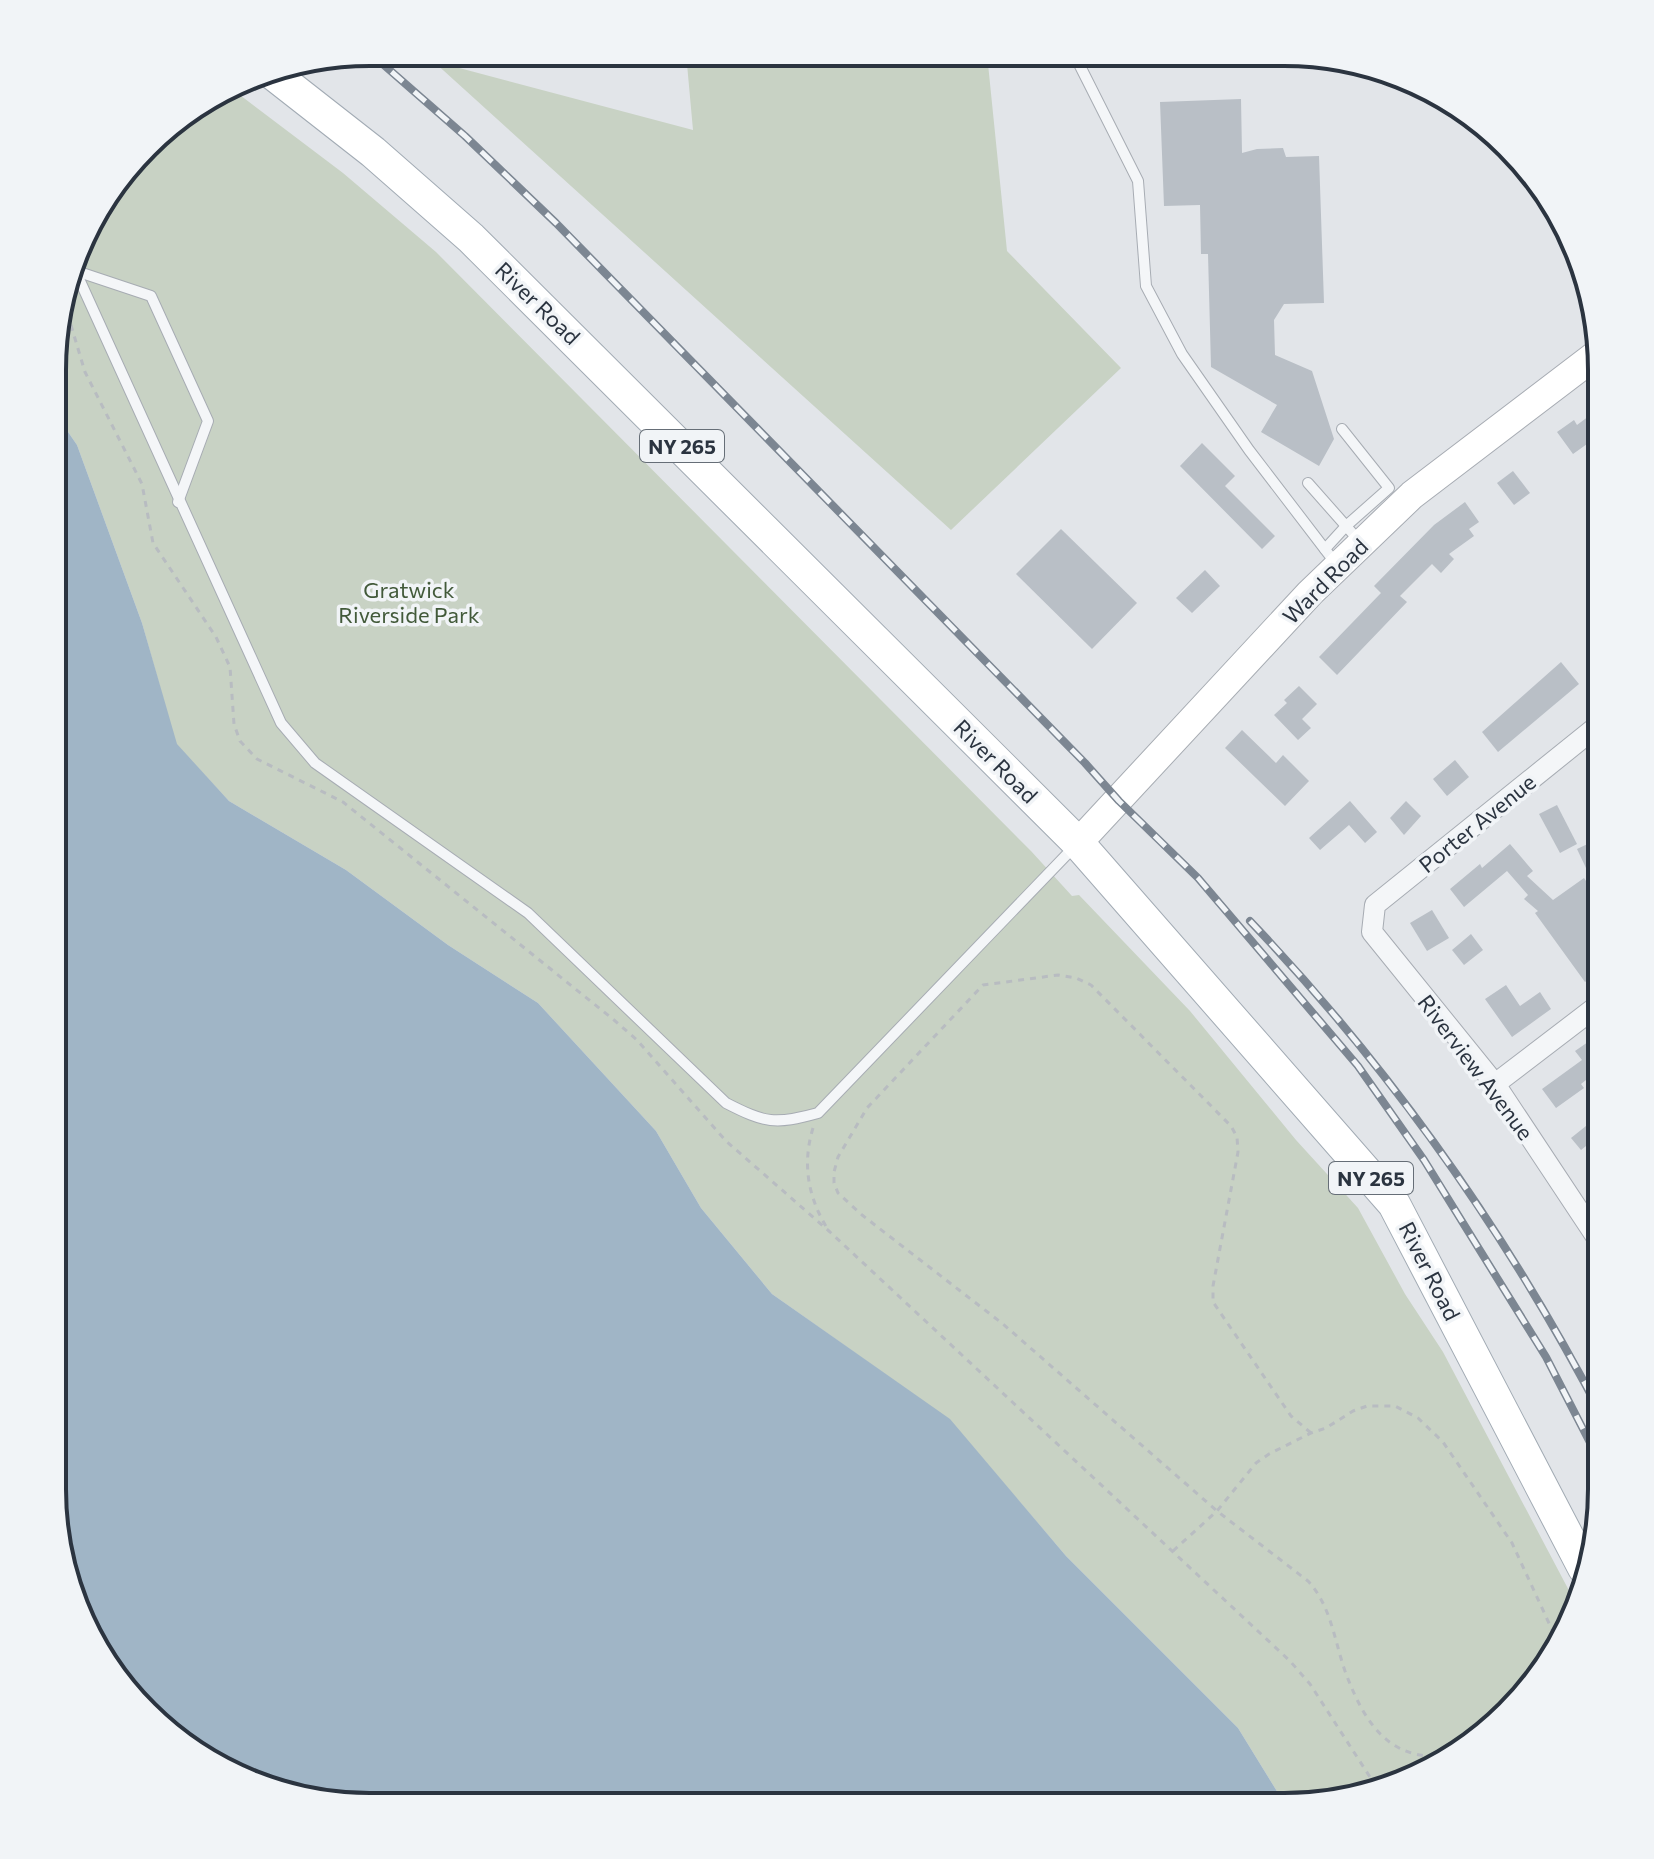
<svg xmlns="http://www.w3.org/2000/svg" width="1654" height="1859" font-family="Commissioner,sans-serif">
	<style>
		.green { fill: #c8d2c4 }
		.water { fill: #a0b5c6 }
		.building { fill: #b9bfc6 }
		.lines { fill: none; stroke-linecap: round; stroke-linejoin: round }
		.service-casing { stroke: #a7acb3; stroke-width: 12 }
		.minor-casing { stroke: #a7acb3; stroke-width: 22 }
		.secondary-casing { stroke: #a7acb3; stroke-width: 30 }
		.primary-casing { stroke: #a2abb4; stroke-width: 34 }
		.path { stroke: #b8bcc1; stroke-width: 3; stroke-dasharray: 6 6; stroke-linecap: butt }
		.service { stroke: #f4f6f8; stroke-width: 10 }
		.minor { stroke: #f4f6f8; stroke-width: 20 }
		.secondary { stroke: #fff; stroke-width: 28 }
		.primary { stroke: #fff; stroke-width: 32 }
		.rail-casing { stroke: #7c8692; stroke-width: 8 }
		.rail { stroke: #f1f4f7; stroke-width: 5; stroke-dasharray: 15; stroke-linecap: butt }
		.labels { text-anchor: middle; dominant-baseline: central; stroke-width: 7; stroke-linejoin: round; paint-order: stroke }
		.shield { fill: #f1f4f7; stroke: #666e77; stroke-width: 2 }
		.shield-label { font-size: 20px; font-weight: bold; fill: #2b3440 }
		.street-label { font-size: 22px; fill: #2b3440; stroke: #f1f4f7 }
		.park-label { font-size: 22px; fill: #425a3a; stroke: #f1f4f7 }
		.rim { fill: none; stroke: #2b3440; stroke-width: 4 }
	</style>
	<rect width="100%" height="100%" fill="#e2e5e9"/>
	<g class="green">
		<path d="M686 53 987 54 1007 251 1121 368 951 530 433 61 693 130Z"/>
		<path d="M232 89 343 173 436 252 1031 851 1072 896 1079 895 1190 1011 1296 1140 1358 1208 1405 1294 1443 1352 1574 1600 1560 1647 1460 1754 1386 1790 1304 1806H1286L1238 1728 1066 1556 950 1420 772 1294 701 1208 656 1131 538 1003 448 945 346 870 229 801 176 744 142 623 77 445 55 413V328L94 212 161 131Z"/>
	</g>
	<path class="water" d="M55 413 77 445 142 623 177 744 229 801 346 870 448 945 538 1003 656 1131 701 1208 772 1294 950 1419 1066 1556 1238 1728 1286 1806H350L212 1765 105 1665 69 1591 53 1509Z"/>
	<g class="building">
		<path d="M1241 99 1242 153 1257 149 1283 148 1286 157 1319 156 1324 303 1284 304 1274 320 1275 355 1312 371 1334 439 1319 466 1261 432 1277 405 1211 367 1208 254H1201L1200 205 1164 206 1160 102Z"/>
		<path d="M1601 407V434L1573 454 1557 432 1574 420 1577 425Z"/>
		<path d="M1202 443 1235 476 1225 486 1275 536 1262 549 1180 466Z"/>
		<path d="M1513 471 1530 493 1514 505 1497 483Z"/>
		<path d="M1465 502 1479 522 1469 529 1474 536 1449 554 1454 559 1441 573 1432 564 1400 596 1407 602 1337 675 1319 657 1381 593 1374 586 1434 525Z"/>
		<path d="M1061 529 1137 603 1092 649 1016 574Z"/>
		<path d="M1205 570 1220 586 1192 613 1176 598Z"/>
		<path d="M1561 662 1579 684 1498 752 1482 732Z"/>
		<path d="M1299 686 1317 704 1302 719 1311 728 1298 740 1274 715 1287 703 1284 700Z"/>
		<path d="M1242 730 1276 763 1283 755 1309 781 1285 806 1225 748Z"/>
		<path d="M1455 760 1469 777 1447 796 1433 779Z"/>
		<path d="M1601 763V796L1586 775Z"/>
		<path d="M1350 801 1377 832 1365 843 1349 825 1320 850 1309 838Z"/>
		<path d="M1406 801 1421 816 1404 835 1390 818Z"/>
		<path d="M1557 805 1577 844 1560 853 1539 814Z"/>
		<path d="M1594 841 1601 861 1586 868 1577 849Z"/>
		<path d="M1510 844 1533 871 1527 876 1553 900 1584 878 1601 903V970L1585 982 1535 913 1538 911 1524 899 1528 895 1507 871 1464 907 1450 889 1480 864 1482 868Z"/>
		<path d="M1432 910 1449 938 1427 951 1410 923Z"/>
		<path d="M1471 934 1483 950 1464 965 1452 950Z"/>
		<path d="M1506 985 1520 1006 1540 992 1551 1009 1512 1037 1485 999Z"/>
		<path d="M1588 1042 1601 1058V1068L1581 1084 1584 1088 1556 1108 1542 1089 1582 1060 1575 1051Z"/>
		<path d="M1601 1114V1134L1581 1150 1571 1138Z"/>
	</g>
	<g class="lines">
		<defs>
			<g id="service">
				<path d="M1074 54 1138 181 1146 286 1182 354 1249 450 1337 565"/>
				<path d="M75 270 281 723 315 763 528 913 726 1103C765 1123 775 1125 818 1113L1075 846"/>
				<path d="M76 271 151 296 208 421 178 502"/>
				<path d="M1308 483 1346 526 1389 488 1342 429"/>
				<path d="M1325 549 1346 526 1361 543"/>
			</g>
			<g id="minor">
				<path d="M1601 723 1375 905 1372 932 1495 1084 1601 1244"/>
				<path d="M1495 1084 1601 1003"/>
			</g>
			<path id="secondary" d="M1078 843 1310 593 1412 495 1601 351"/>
			<path id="primary" d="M267 69 373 152 471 238 1078 843 1394 1204 1584 1568"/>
		</defs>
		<use href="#service" class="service-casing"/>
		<use href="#minor" class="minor-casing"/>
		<use href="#secondary" class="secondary-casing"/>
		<use href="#primary" class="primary-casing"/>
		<g class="path">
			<path d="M64 302 85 372 142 484 153 543 216 637 230 667 234 724 240 741 257 759 343 802 614 1020 637 1040 726 1141 830 1232 1290 1661 1310 1684 1379 1791"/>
			<path d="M813 1128C802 1164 808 1197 827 1228"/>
			<path d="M1311 1433 1291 1416 1213 1302V1286L1238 1152 1237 1137 1231 1126 1091 985 1076 978 1058 975 983 985 867 1108 838 1157 834 1172V1183L838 1193 862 1215 1003 1324 1217 1511 1308 1581C1331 1606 1334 1639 1345 1671 1366 1728 1394 1768 1461 1753"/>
			<path d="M1173 1551 1217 1511 1256 1463 1269 1454 1311 1433 1326 1428 1353 1411 1367 1406H1395L1418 1418 1443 1442 1512 1543 1560 1647"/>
		</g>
		<use href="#service" class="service"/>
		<use href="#minor" class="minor"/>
		<use href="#secondary" class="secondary"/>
		<use href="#primary" class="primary"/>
		<defs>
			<g id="rail">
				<path d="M369 52 465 136 556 223 1085 763 1119 801 1198 878 1358 1066 1424 1160 1546 1357 1601 1464"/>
				<path d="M1250 921C1389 1067 1508 1235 1601 1414"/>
			</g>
		</defs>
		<use href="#rail" class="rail-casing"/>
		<use href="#rail" class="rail"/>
	</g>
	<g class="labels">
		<g class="shield">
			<rect x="640" y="430" width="84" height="32" rx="6"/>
			<rect x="1329" y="1162" width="84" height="32" rx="6"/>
		</g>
		<g class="shield-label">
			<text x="682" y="446">NY 265</text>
			<text x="1371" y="1178">NY 265</text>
		</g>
		<g class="street-label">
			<text transform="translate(538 303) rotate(44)">River Road</text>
			<text transform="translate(1325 581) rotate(-45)">Ward Road</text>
			<text transform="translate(996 761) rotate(45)">River Road</text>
			<text transform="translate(1477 823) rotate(-39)">Porter Avenue</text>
			<text transform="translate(1476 1067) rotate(53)">Riverview Avenue</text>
			<text transform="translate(1430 1271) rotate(63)">River Road</text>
		</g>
		<g class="park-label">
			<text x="409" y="589">Gratwick<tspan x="409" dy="25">Riverside Park</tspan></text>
		</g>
	</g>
	<path d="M0 0H1654V1859H0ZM370 66H1284A304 304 0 0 1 1588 370V1489A304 304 0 0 1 1284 1793H370A304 304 0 0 1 66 1489V370A304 304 0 0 1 370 66Z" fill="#f1f4f7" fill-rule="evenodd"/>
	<path class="rim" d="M370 66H1284A304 304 0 0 1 1588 370V1489A304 304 0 0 1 1284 1793H370A304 304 0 0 1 66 1489V370A304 304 0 0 1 370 66Z"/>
</svg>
